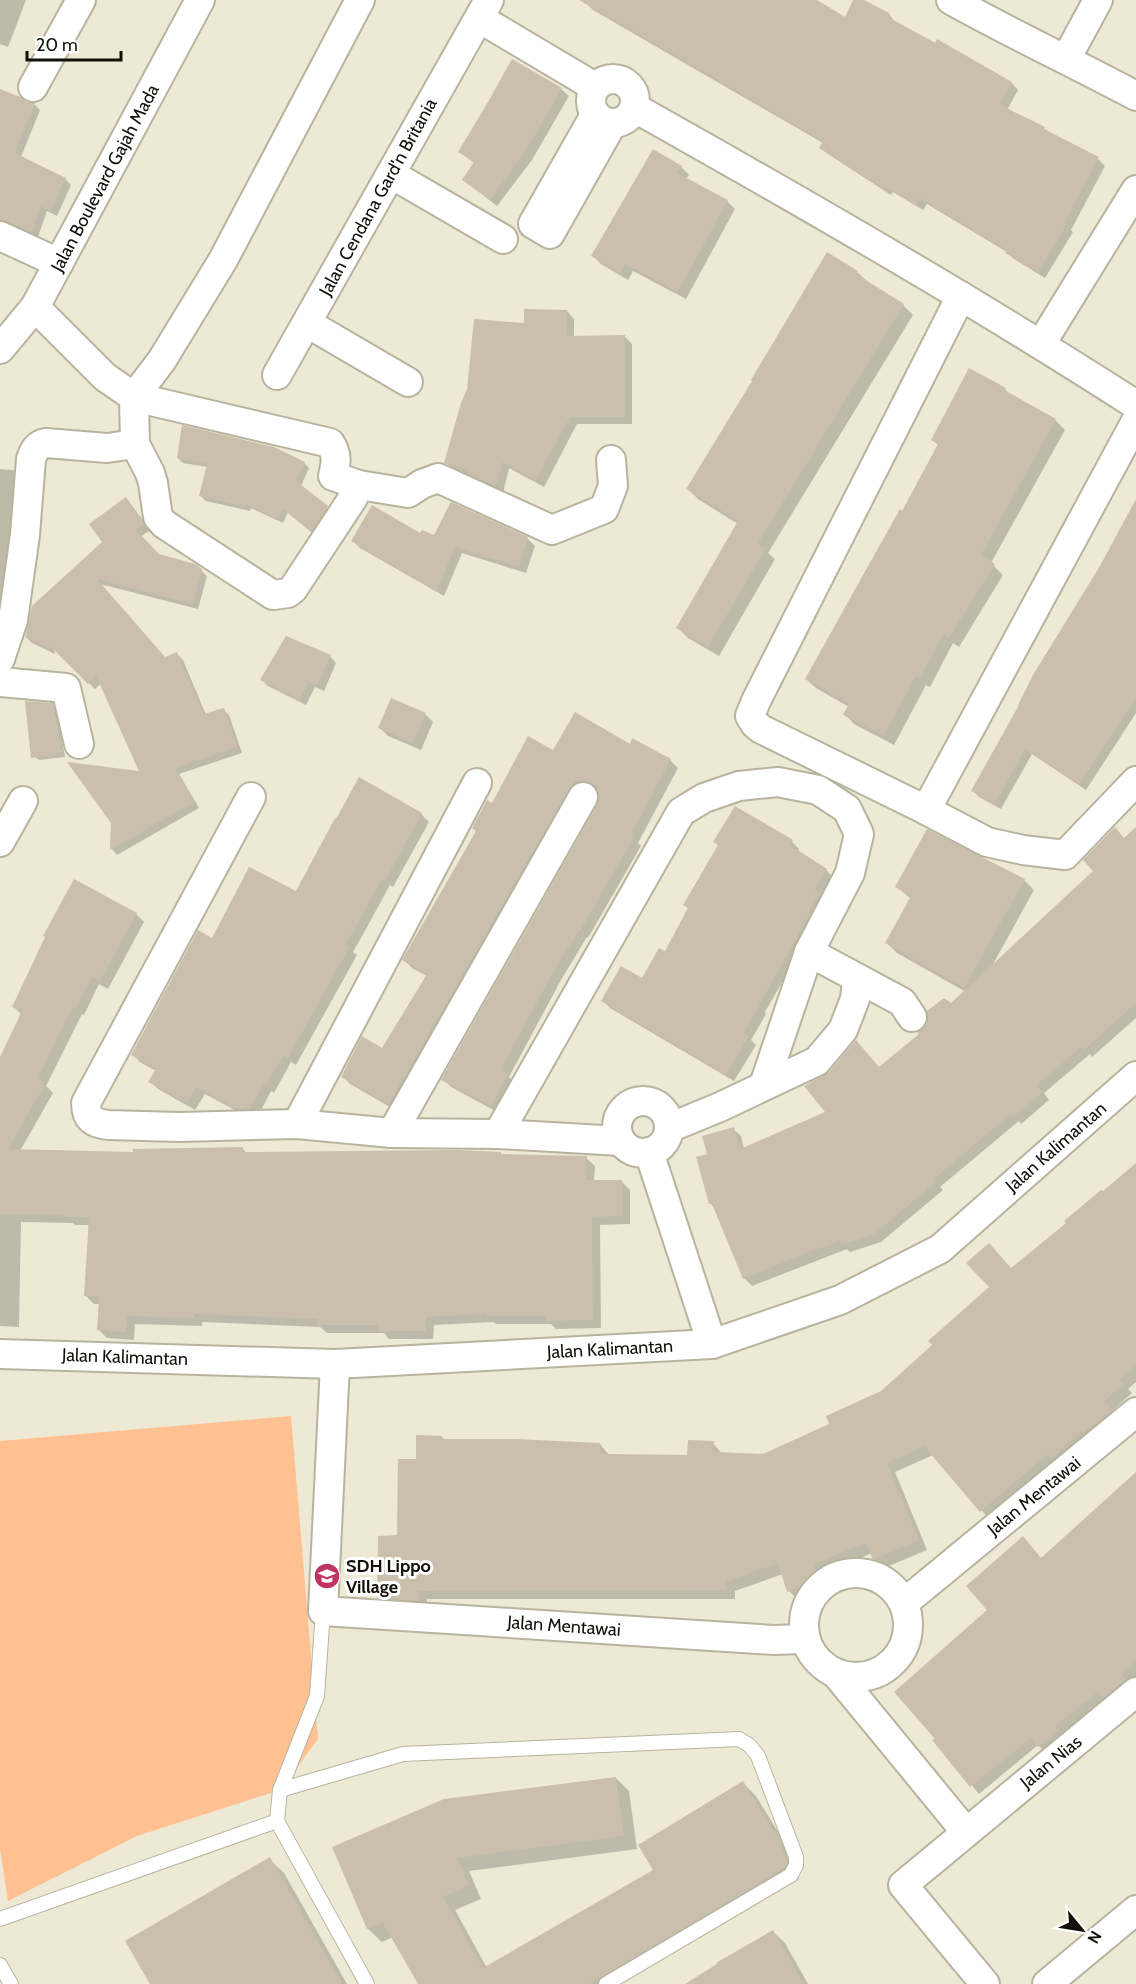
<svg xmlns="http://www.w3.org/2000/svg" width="1136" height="1984" font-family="Cabin,sans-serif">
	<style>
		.green { fill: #ffc191 }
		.shadow { fill: #0003 }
		.building { fill: #cabead }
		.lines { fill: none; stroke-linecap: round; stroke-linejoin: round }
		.service-casing { stroke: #b7b39f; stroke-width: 16 }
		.minor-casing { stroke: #b7b39f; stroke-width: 32 }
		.service { stroke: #fff; stroke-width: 14 }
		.minor { stroke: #fff; stroke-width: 28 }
		.labels { text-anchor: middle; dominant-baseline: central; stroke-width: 6; stroke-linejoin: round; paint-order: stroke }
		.street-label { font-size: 18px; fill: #110f08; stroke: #fff }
		.poi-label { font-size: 18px; font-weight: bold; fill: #110f08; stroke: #fff; text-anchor: start }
	</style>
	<rect width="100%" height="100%" fill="#eee9d4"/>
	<path class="green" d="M291 1416 318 1739 280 1790 137 1836 8 1901 0 1849V1441Z"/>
	<g class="shadow">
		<path d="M0 0H26L8 47 0 44Z"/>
		<path d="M588 0H815L845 19 855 0H860L889 14 895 22 1012 83 1018 90 1007 110 1098 159 1105 166 1071 230 1073 232 1045 278 1014 259 1007 252 927 204 923 210 893 192 891 195 828 154 821 147 823 143 593 10 586 3Z"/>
		<path d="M561 89 569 96 532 160 497 206 464 180 475 164 459 151Z"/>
		<path d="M0 94 35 105 40 110 21 157 65 179 71 185 57 216 47 211 38 237 13 226 4 225 0 227Z"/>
		<path d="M681 167 689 175 686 179 727 201 735 209 686 299 633 271 628 280 601 264 593 256Z"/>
		<path d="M857 272 868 282 903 305 913 315 768 553 775 559 719 656 688 638 678 628 738 524 698 499 688 489Z"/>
		<path d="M567 311 574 319V337L624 336 632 344V424H577L544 487 509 468 503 493 453 470 446 462 526 325Z"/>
		<path d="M1005 389 1012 397 1055 420 1065 430 991 563 1003 575 959 647 953 643 930 687 926 685 894 745 854 724 845 714 849 707 816 688 806 679 903 513 938 445 933 440Z"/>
		<path d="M274 448 304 463 309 468 301 486 332 512 316 536 288 512 283 523 251 508 250 511 206 501 201 496 208 467 183 463 178 458Z"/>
		<path d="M0 469 13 470 21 478 0 637Z"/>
		<path d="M126 499 147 525 149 531 140 537 159 556 201 570 207 576 198 609 100 584 165 659 177 654 183 660 206 715 223 709 229 715 242 753 179 774 199 808 117 855 112 849 142 773 101 683 95 689 54 649 55 654 32 643 26 637 104 542Z"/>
		<path d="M1136 503V713L1086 790 1032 754 1001 809 979 797 973 791Z"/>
		<path d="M451 504 528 539 535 546 526 573 462 553 444 596 360 548 353 541 421 535 434 537Z"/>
		<path d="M330 656 336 663 324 691 315 687 306 705 268 686 262 680Z"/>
		<path d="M52 705 56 709 65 757 39 760 35 757Z"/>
		<path d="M425 714 433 722 421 750 388 736 380 728Z"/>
		<path d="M630 746 670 760 678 768 638 843 641 846 588 938 587 937 561 980 509 1077 515 1083 499 1113 451 1087 443 1079 599 806 601 798 599 790 592 788 397 1111 350 1084 342 1076 383 1050 427 976 412 968 404 960 493 805 554 752Z"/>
		<path d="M421 814 429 822 393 887 390 885 367 927 353 952 357 955 296 1065 291 1062 274 1093 271 1091 258 1116H246L205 1094 195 1110 158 1089 150 1081 156 1071 140 1062 133 1054 213 940 296 893Z"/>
		<path d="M1136 829V1018L1092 1057 1090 1054 1044 1093 1049 1100 1021 1124 1019 1121 983 1151 940 1187 943 1190 881 1242 850 1252 847 1249 752 1286 744 1278 715 1208 711 1204 709 1155 733 1129 741 1136 744 1148 827 1112 921 1034 966 992 897 953 887 943 911 899 897 887 1024 880 1034 890 992 966 1095 871Z"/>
		<path d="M715 842H792L799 849 797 852 826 870 833 877 821 895 827 901 816 923 765 1012 766 1014 751 1040 756 1045 734 1081 610 1008 603 1000 643 980 665 953 689 909 719 846Z"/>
		<path d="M136 914 144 922 108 989 99 984 84 1015 82 1014 46 1086 53 1093 20 1151 135 1153 242 1148 248 1154 586 1158 595 1166 594 1182 621 1181 630 1190V1224L600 1225 601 1328 556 1329 551 1324H496L493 1322 434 1325 433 1339H389L384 1333H327L320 1327 202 1322V1326L135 1324 134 1340 107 1338 99 1330 100 1304H94L85 1295 90 1225H75L73 1223 21 1222 19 1327 0 1326V1335V1058L22 1015 14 1007Z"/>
		<path d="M1136 1165V1382L1128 1389 1132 1393 1112 1411 1120 1420 990 1520 933 1455 895 1472 927 1550 884 1568 875 1559 872 1553 822 1574 828 1590 798 1600 789 1591 783 1574 735 1591V1599H427V1609L388 1606 379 1597 398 1537 417 1461 442 1437 445 1441 600 1444 609 1455 688 1457 713 1443 722 1454 764 1456 831 1425 882 1392 934 1346 1012 1270Z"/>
		<path d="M1136 1479V1676L1061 1734 1066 1740 1047 1754 1038 1745 979 1794 935 1741 989 1610 1041 1559Z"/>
		<path d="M616 1778 629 1791 637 1849 469 1871 481 1899 455 1910 487 1968 655 1871 743 1783 756 1796 794 1858 800 1873 798 1880 621 1984H420L393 1937 382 1942 368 1929 334 1848Z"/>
		<path d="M269 1859 284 1873 347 1984H152Z"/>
		<path d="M773 1932 785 1943 808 1984H688Z"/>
	</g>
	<g class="building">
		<path d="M579 0H817L845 17 853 0H864L889 13 888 17 935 43 937 39 1012 82 1000 105 1045 127 1044 129 1099 157 1065 222 1067 224 1038 272 1005 253 1007 250 919 198 916 205 885 187 884 189 819 148 823 141Z"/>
		<path d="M512 59 562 88 525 152 490 200 462 180 474 162 458 152 488 102Z"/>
		<path d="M0 89 20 97 26 102 35 103 15 153 66 178 50 211 41 206 32 232 0 220Z"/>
		<path d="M653 149 682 166 677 173 728 200 678 292 625 264 620 273 591 256Z"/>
		<path d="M827 252 858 271 856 274 904 304 758 543 766 548 708 647 676 628 738 521 686 489 752 381 751 380Z"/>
		<path d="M524 309 567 310V336L625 335V417H570L536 480 502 462 496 486 466 473 467 471 444 463 461 403 467 389 474 319 524 323Z"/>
		<path d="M969 368 1006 388 1004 390 1056 419 981 555 995 564 949 638 943 634 920 678 916 676 884 736 843 715 849 704 805 679 900 509 902 511 938 444 931 440Z"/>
		<path d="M182 425 274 447 305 462 296 481 328 506 311 532 283 509 278 519 246 504V507L199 496 207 464 177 458Z"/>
		<path d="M126 497 141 518 144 524 136 530 159 554 195 564 202 569 193 604 97 579 165 657 177 652 204 714 224 708 237 747 175 768 194 802 110 850 111 823 67 762 139 771 96 676 88 684 50 646V649L25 637 32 606 102 542 89 524Z"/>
		<path d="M1136 499V698L1079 785 1025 749 995 804 971 791 1019 705H1018L1033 675 1100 566Z"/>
		<path d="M451 502 528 537 519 567 455 547 437 591 351 541 372 505 420 533 422 530 434 535Z"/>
		<path d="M286 636 331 655 317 686 308 682 300 700 260 680Z"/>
		<path d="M391 698 426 713 413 743 378 728Z"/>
		<path d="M25 701 53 703 62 754 31 758Z"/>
		<path d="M575 712 630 744 632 738 671 759 631 835 634 837 580 931H579L553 972 501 1070 508 1074 491 1106 441 1080 597 805 599 797 597 789 591 782 583 781 575 783 569 789 389 1104 341 1077 362 1036 382 1048 427 974 402 960 476 831 472 828 487 800 492 803 528 736 553 750Z"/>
		<path d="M359 777 422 813 385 881 382 879 360 919 346 944 350 946 288 1058 283 1056 266 1086 263 1085 250 1109H237L196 1087 187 1103 148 1082 156 1069 131 1055 198 930 212 938 249 867 296 891 335 818 336 819Z"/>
		<path d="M735 806 793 840 790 845 827 869 814 889 821 892 808 913 810 914 759 1005H760L744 1033 749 1036 726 1075 601 1001 621 966 642 978 659 948 665 951 688 908 683 905 718 845 713 842Z"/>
		<path d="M1115 827 1124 838 1136 827V1003L1084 1050 1081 1047 1037 1085 1043 1092 1013 1117 1011 1114 975 1144 934 1179 936 1182 873 1235 841 1245 840 1241 801 1255 743 1279 712 1204H709L696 1157 707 1154 702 1136 734 1127 740 1149 825 1112 804 1086 829 1072 856 1040 879 1067 919 1034 917 1032 927 1024V1011L944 998 951 1003 1093 871 1083 860Z"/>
		<path d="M927 829 1025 879 964 988 885 943 911 896 895 887Z"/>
		<path d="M74 879 137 913 100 981 91 977 76 1008 73 1007 38 1078 46 1083 8 1149 133 1152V1149L243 1147V1152L457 1150 501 1152V1154L587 1156 586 1180H622V1216L592 1217 593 1320 546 1321V1316H486V1314L426 1317V1331H379V1325H317V1319L194 1314V1318L127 1316 126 1332 97 1330 99 1297 84 1296 89 1217H65V1215L0 1214V1057L22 1011 12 1007 45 937 43 936Z"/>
		<path d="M1136 1163V1365L1120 1379 1124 1384 1104 1401 1112 1410 1084 1433 1082 1431 1052 1458 1048 1454 980 1512 924 1446 887 1463 919 1540 873 1560 866 1543 814 1564 820 1581 787 1592 778 1563 726 1582V1590L419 1591V1601L377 1598 378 1536 397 1535 398 1459H416V1435L442 1436V1439H515L600 1443V1454L687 1455 688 1440 714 1441 713 1452 763 1454 829 1424 826 1416 881 1391 932 1345 928 1341 989 1287 966 1263 989 1243 1011 1268 1066 1223 1064 1221 1101 1190 1103 1191Z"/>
		<path d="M1136 1472V1661L1122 1675 1126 1679 1103 1698 1098 1692 1055 1726 1059 1731 1038 1747 1031 1738 970 1787 932 1740 935 1739 894 1692 987 1610 966 1586 1023 1536 1041 1558Z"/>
		<path d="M616 1777 624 1836 457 1858 469 1885 443 1897 483 1968 653 1870 638 1845 743 1781 781 1843 787 1863 785 1867 734 1898 589 1984H418L383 1923 367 1929 332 1847 444 1799Z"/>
		<path d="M270 1857 342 1984H150L125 1941Z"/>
		<path d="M773 1930 804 1984H685L717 1964 716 1963Z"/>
	</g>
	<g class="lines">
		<defs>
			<g id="service">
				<path d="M280 1790 403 1754 739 1739 749 1745 758 1756 796 1857V1865L791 1875 606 1984"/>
				<path d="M277 1821 367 1984"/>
				<path d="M0 1919 277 1821 280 1790 317 1696 323 1611"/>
				<path d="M0 1965 11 1984"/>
			</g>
			<g id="minor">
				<path d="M951 0C1012 34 1074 63 1136 96"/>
				<path d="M479 18 595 87"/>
				<path d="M1066 59 1098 0"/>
				<circle cx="613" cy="101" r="22"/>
				<path d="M33 87 81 0"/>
				<path d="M635 108C804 203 973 300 1136 405"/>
				<path d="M595 115 533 224 550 234 612 124"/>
				<path d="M391 174 503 239"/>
				<path d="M0 236 59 263"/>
				<path d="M961 296 756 701 750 716 755 724 761 729 926 810 987 842 1023 850 1065 855 1136 781"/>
				<path d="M35 307 105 377 134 397 330 443C338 455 336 463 333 476L359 485 408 493 422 484 438 478 552 530 604 509 613 486 611 460"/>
				<path d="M307 323 408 382"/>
				<path d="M1041 344 1136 190"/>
				<path d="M0 349 35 307 200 0"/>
				<path d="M277 375 489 0"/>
				<path d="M359 485 353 498 293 589 288 593 273 595 164 524 158 517 153 483 150 473 135 444 134 397 162 360 223 260 360 0"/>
				<path d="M0 659 13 620 25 535 31 459C34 451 36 445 46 443L107 448 135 444"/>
				<path d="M0 682 66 688 79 744"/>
				<path d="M251 797 86 1103C86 1119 93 1123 108 1125L179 1127 297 1124 392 1133 498 1134 621 1141"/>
				<path d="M926 810 1136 421"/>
				<path d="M0 842 23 801"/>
				<path d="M809 952 902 1002 912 1017"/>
				<circle cx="643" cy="1127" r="26"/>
				<path d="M297 1124 477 783"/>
				<path d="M669 1128 720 1107 817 1061 843 1030 855 999 857 979"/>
				<path d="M392 1133 583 797"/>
				<path d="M498 1134 681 812 704 798 739 786 778 782 818 790 847 809 859 834 850 873 809 952 764 1085"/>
				<path d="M649 1152 712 1344"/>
				<path d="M0 1354 335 1364 712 1344 840 1300 940 1249 1136 1076"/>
				<path d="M335 1364 323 1611 774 1640 804 1639"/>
				<circle cx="856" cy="1625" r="52"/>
				<path d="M904 1603 1136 1412"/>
				<path d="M838 1676 966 1832"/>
				<path d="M985 1984 903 1885 1136 1692"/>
				<path d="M1047 1984 1136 1910"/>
			</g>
		</defs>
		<use href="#service" class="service-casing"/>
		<use href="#minor" class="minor-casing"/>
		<use href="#service" class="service"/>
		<use href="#minor" class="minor"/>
	</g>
	<defs>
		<symbol id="school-disc" viewBox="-11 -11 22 22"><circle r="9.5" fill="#c03365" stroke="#fff"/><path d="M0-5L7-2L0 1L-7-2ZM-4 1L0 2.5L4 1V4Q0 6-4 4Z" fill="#fff"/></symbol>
	</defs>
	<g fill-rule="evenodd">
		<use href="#school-disc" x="312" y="1561" width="30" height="30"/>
	</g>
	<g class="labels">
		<g class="street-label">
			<text transform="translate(105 178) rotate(-62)">Jalan Boulevard Gajah Mada</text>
			<text transform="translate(378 197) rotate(-61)">Jalan Cendana Gard'n Britania</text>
			<text transform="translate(1056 1147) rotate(-41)">Jalan Kalimantan</text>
			<text transform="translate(610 1349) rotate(-3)">Jalan Kalimantan</text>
			<text transform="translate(125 1357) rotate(2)">Jalan Kalimantan</text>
			<text transform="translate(1034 1496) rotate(-39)">Jalan Mentawai</text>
			<text transform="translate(564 1626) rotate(4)">Jalan Mentawai</text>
			<text transform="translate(1051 1762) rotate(-39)">Jalan Nias</text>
		</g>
		<g class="poi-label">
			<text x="346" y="1566">SDH Lippo<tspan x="346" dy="21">Village</tspan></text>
		</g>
	</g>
	<g transform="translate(1082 1930) rotate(120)" stroke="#ffffff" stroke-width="4.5" paint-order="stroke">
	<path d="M0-4.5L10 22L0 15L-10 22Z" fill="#110f08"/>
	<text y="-9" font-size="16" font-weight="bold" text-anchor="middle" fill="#110f08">N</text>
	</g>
	<path d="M27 51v9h94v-9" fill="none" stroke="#110f08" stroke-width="3"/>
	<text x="36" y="51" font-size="18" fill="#110f08" stroke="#ffffff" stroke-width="4.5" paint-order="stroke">20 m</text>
</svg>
